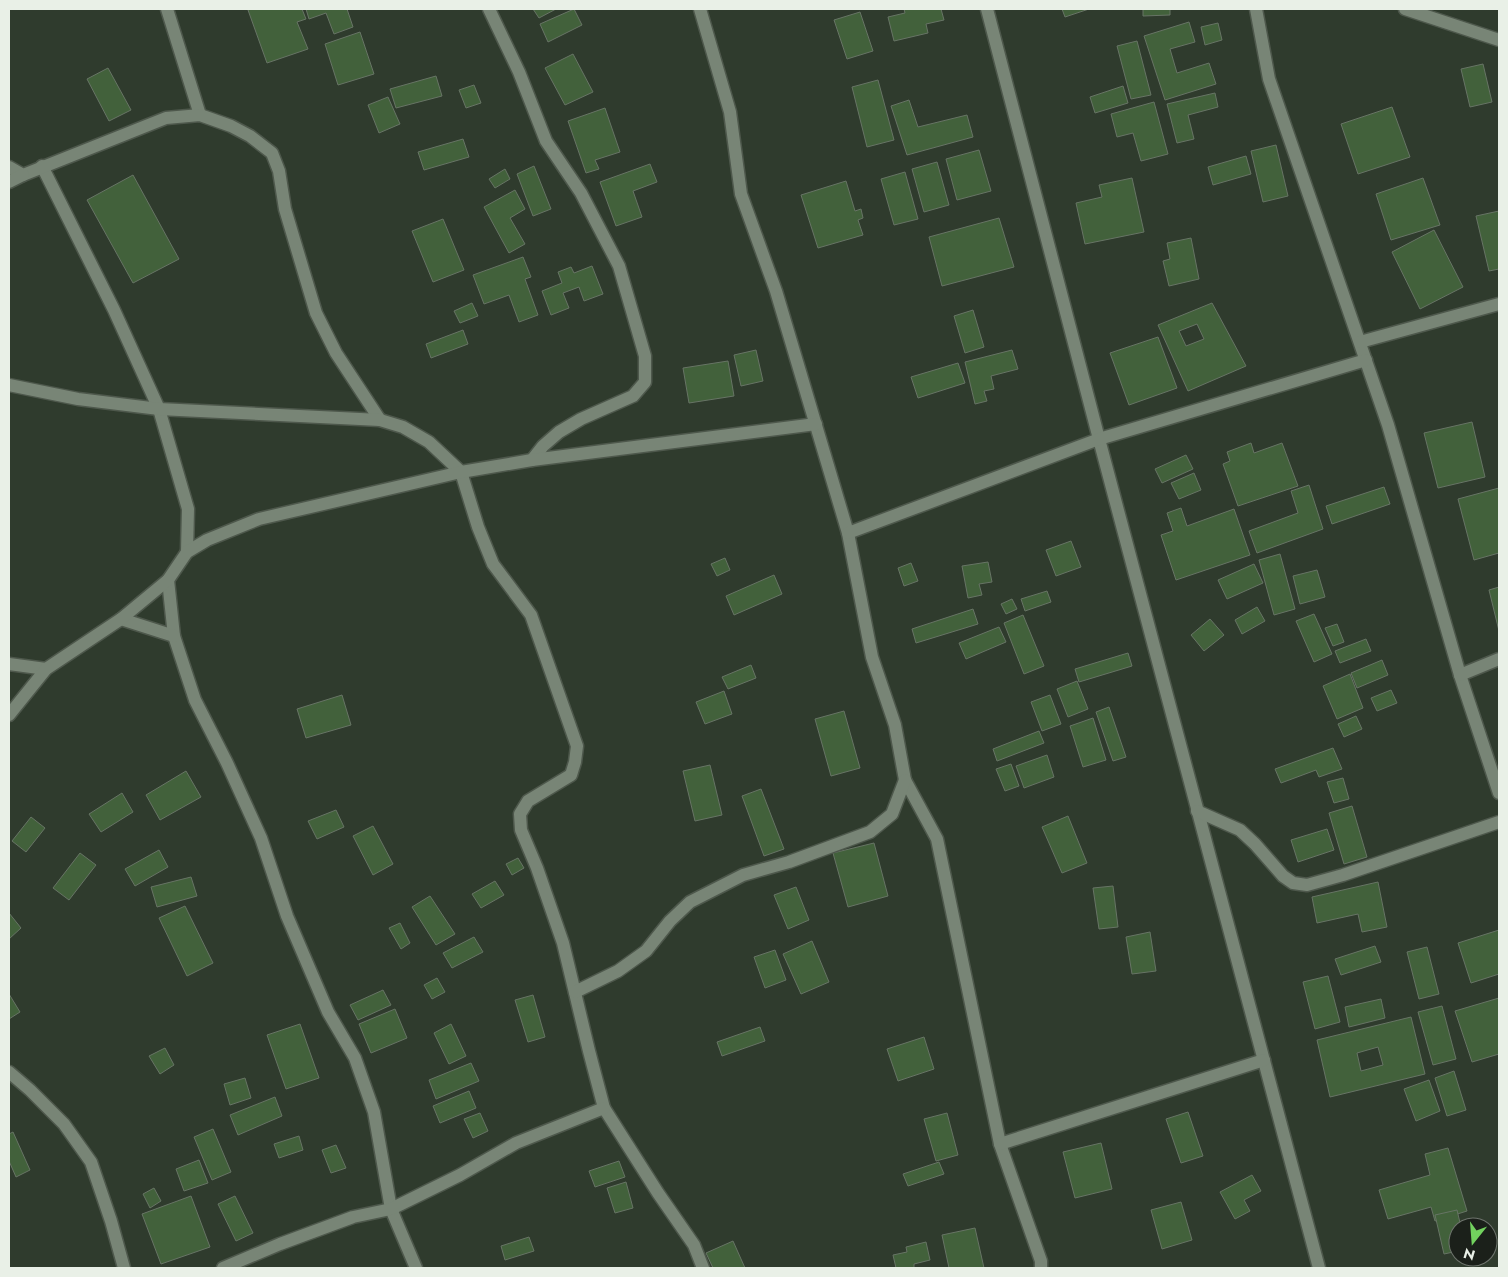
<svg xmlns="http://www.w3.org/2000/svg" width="1508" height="1277" font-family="Jost,sans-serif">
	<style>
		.building { fill: #42613b; stroke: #677465; fill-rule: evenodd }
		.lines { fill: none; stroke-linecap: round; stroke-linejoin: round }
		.minor-casing { stroke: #4e584c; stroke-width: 15 }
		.minor { stroke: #788576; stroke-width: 12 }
	</style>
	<rect width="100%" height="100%" fill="#2f3b2d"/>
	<g class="building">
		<path d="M251 9H302L306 19 297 22 308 49 267 63 248 10Z"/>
		<path d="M306 9H347L353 27 334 34 326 13 309 19Z"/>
		<path d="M533 9H556L539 18Z"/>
		<path d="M574 9 582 25 548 42 540 24Z"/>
		<path d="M904 9H941L944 20 926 24 928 33 894 41 888 17 905 13Z"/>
		<path d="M1062 9H1089L1065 17Z"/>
		<path d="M1143 9H1170V15L1143 16Z"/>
		<path d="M860 12 873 51 847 59 834 20Z"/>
		<path d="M1189 22 1195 42 1170 49 1177 73 1209 63 1216 84 1165 100 1144 36Z"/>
		<path d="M1218 23 1222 40 1205 45 1201 27Z"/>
		<path d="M360 32 374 74 338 85 325 44Z"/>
		<path d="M1137 41 1151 95 1131 99 1117 46Z"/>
		<path d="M573 54 593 92 565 105 545 68Z"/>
		<path d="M1483 64 1492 102 1470 107 1461 69Z"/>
		<path d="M108 68 131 110 109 121 87 79Z"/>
		<path d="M436 76 442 96 396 108 390 89Z"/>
		<path d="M878 80 894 140 867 147 852 87Z"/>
		<path d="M474 85 481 103 466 108 459 90Z"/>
		<path d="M1123 86 1128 103 1095 113 1090 97Z"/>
		<path d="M1215 93 1218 107 1188 115 1194 139 1177 143 1167 104Z"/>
		<path d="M388 97 400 124 379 133 368 105Z"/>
		<path d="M909 100 918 127 967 115 973 137 907 155 891 106Z"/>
		<path d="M1154 102 1168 154 1141 161 1133 133 1117 137 1111 114Z"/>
		<path d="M1392 107 1410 157 1358 174 1341 124Z"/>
		<path d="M605 108 620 152 595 160 599 169 586 173 568 121Z"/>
		<path d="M463 139 469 157 424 170 418 152Z"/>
		<path d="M1276 145 1288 196 1263 202 1251 151Z"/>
		<path d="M979 150 991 191 957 200 946 159Z"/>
		<path d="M1246 156 1251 174 1213 185 1208 167Z"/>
		<path d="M937 162 949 205 924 212 912 169Z"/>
		<path d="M650 164 657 182 633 191 642 217 616 226 600 182Z"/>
		<path d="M534 166 551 209 533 216 517 174Z"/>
		<path d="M505 169 510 179 495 188 489 179Z"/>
		<path d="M905 172 918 219 894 225 881 179Z"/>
		<path d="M133 175 179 259 133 283 87 200Z"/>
		<path d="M1132 178 1144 232 1085 244 1076 203 1102 197 1099 185Z"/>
		<path d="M1423 178 1440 225 1391 240 1376 194Z"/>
		<path d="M846 181 855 211 861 209 863 218 858 220 863 235 818 248 801 195Z"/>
		<path d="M515 190 525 209 510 218 525 244 509 253 484 207Z"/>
		<path d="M1499 211V269L1489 271 1476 216Z"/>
		<path d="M999 218 1014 267 942 286 929 237Z"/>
		<path d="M443 219 464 270 433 282 412 231Z"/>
		<path d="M1434 230 1463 287 1420 309 1392 252Z"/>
		<path d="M1191 238 1199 279 1169 286 1163 261 1170 259 1167 243Z"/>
		<path d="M523 257 531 277 525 279 538 315 519 322 509 295 484 304 473 275Z"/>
		<path d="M592 266 603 294 584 301 579 287 563 293 569 308 551 315 542 291 562 283 558 272 571 267 574 273Z"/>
		<path d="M472 303 478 316 460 323 454 311Z"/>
		<path d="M1212 303 1246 366 1188 391 1158 325ZM1197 324 1204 339 1186 346 1179 331Z"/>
		<path d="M973 310 984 347 965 353 954 316Z"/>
		<path d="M463 330 468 344 431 358 426 344Z"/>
		<path d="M1158 337 1177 388 1129 405 1110 353Z"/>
		<path d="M756 350 763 381 741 386 734 355Z"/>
		<path d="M1012 350 1018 369 991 376 994 389 984 391 987 401 975 404 965 362Z"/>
		<path d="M728 361 734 396 689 403 683 368Z"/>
		<path d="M958 363 965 383 918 398 911 377Z"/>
		<path d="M1472 422 1485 477 1438 488 1424 433Z"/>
		<path d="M1251 443 1254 453 1282 443 1298 486 1238 506 1223 464 1230 461 1227 452Z"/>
		<path d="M1186 455 1193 469 1162 483 1155 469Z"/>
		<path d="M1194 473 1201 490 1179 499 1171 483Z"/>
		<path d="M1309 485 1323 529 1257 553 1249 531 1298 513 1291 491Z"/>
		<path d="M1384 487 1390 504 1332 524 1326 506Z"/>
		<path d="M1499 488V553L1474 560 1458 499Z"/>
		<path d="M1181 508 1187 526 1234 509 1250 555 1176 580 1161 535 1173 531 1167 513Z"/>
		<path d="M1071 541 1081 567 1056 576 1046 550Z"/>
		<path d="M1280 554 1295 609 1274 615 1259 560Z"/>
		<path d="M725 558 730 570 717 576 711 564Z"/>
		<path d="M988 562 992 582 979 584 982 595 968 598 962 566Z"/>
		<path d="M911 563 918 581 904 586 898 568Z"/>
		<path d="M1254 564 1263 583 1227 599 1218 580Z"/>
		<path d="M1317 570 1325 597 1300 604 1293 576Z"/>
		<path d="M774 575 782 594 734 615 726 596Z"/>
		<path d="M1499 587V631L1489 590Z"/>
		<path d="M1047 591 1051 602 1025 611 1021 599Z"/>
		<path d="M1012 599 1017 609 1006 614 1001 604Z"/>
		<path d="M1257 607 1265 621 1242 634 1235 620Z"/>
		<path d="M973 609 978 624 916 643 912 629Z"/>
		<path d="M1314 614 1332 654 1314 662 1296 621Z"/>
		<path d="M1023 615 1044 666 1024 674 1004 623Z"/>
		<path d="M1210 619 1224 635 1204 651 1191 635Z"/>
		<path d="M1337 624 1344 642 1333 646 1325 628Z"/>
		<path d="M999 627 1006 642 966 659 959 643Z"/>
		<path d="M1366 639 1371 651 1340 663 1335 651Z"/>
		<path d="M1128 653 1132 666 1079 682 1075 669Z"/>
		<path d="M1382 660 1388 675 1357 688 1351 673Z"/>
		<path d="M751 665 756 678 728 689 722 677Z"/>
		<path d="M1350 674 1363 708 1337 719 1323 686Z"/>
		<path d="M1077 681 1088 709 1068 717 1057 689Z"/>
		<path d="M1391 690 1397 703 1377 711 1371 698Z"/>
		<path d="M724 691 732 714 705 724 696 702Z"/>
		<path d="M342 695 351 725 306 738 297 709Z"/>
		<path d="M1050 695 1061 724 1042 731 1031 702Z"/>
		<path d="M1109 707 1126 757 1113 761 1096 712Z"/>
		<path d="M844 711 860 768 831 776 815 719Z"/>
		<path d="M1356 716 1362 729 1344 737 1338 724Z"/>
		<path d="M1093 718 1106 760 1083 767 1070 726Z"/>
		<path d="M1039 731 1044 743 997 761 993 749Z"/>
		<path d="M1333 748 1342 769 1319 777 1316 770 1281 783 1275 769Z"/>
		<path d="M1047 755 1054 777 1024 788 1016 766Z"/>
		<path d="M1011 764 1019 786 1005 791 996 769Z"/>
		<path d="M710 765 722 815 695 821 683 771Z"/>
		<path d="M186 771 201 797 160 820 146 795Z"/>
		<path d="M1343 778 1349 799 1334 803 1327 782Z"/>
		<path d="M761 789 784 849 764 856 742 796Z"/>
		<path d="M122 793 133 812 101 832 89 814Z"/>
		<path d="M1352 806 1367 857 1344 864 1329 813Z"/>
		<path d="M336 810 344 827 317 839 308 821Z"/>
		<path d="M1068 816 1087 863 1062 873 1042 827Z"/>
		<path d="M31 817 45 828 26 852 12 841Z"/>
		<path d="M373 826 393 864 373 875 353 836Z"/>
		<path d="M1327 829 1334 850 1298 862 1291 840Z"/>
		<path d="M874 843 888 896 848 907 833 853Z"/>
		<path d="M159 850 168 867 135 886 125 869Z"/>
		<path d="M80 853 96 865 69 900 53 888Z"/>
		<path d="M518 858 524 868 512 875 506 864Z"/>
		<path d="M191 877 197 896 157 907 151 887Z"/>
		<path d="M495 881 504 895 481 908 472 894Z"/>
		<path d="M1378 882 1387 927 1362 932 1358 914 1317 923 1312 897Z"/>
		<path d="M1113 886 1118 927 1099 929 1093 888Z"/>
		<path d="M796 887 809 920 788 929 774 895Z"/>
		<path d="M430 896 455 934 436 945 412 907Z"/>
		<path d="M185 906 213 963 187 976 159 918Z"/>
		<path d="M9 913 21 928 9 939Z"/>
		<path d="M400 923 410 943 401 949 389 928Z"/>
		<path d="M1499 930V974L1471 983 1458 943Z"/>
		<path d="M1150 932 1156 971 1132 974 1126 937Z"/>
		<path d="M474 937 483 952 452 968 443 953Z"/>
		<path d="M812 941 829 982 801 994 783 954Z"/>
		<path d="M1375 946 1381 962 1341 975 1335 959Z"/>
		<path d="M1427 947 1439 994 1419 999 1407 952Z"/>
		<path d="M775 950 786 980 765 988 754 957Z"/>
		<path d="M1328 976 1340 1022 1315 1029 1303 982Z"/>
		<path d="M437 978 445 992 432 999 424 985Z"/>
		<path d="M383 990 391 1005 358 1020 350 1005Z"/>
		<path d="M9 994 20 1012 9 1019Z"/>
		<path d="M533 995 545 1037 528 1042 515 1000Z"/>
		<path d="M1499 998V1054L1472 1062 1455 1011Z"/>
		<path d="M1381 999 1385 1018 1349 1027 1345 1007Z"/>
		<path d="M1442 1006 1456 1059 1433 1065 1418 1012Z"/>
		<path d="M395 1009 407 1038 371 1053 359 1024Z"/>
		<path d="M1411 1017 1425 1074 1330 1097 1317 1040ZM1378 1047 1383 1065 1361 1071 1357 1053Z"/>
		<path d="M300 1024 319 1078 286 1089 267 1035Z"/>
		<path d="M451 1024 466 1056 449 1064 434 1033Z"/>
		<path d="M760 1027 765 1041 722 1056 717 1042Z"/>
		<path d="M924 1037 934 1069 898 1081 887 1049Z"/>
		<path d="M165 1048 174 1065 160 1074 149 1056Z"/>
		<path d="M471 1063 479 1081 436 1099 429 1080Z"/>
		<path d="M1454 1071 1466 1110 1447 1116 1435 1078Z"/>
		<path d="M245 1078 251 1098 230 1105 224 1084Z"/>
		<path d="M1429 1080 1440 1111 1416 1121 1404 1089Z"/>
		<path d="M469 1091 476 1108 440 1123 433 1106Z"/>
		<path d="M275 1097 282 1116 238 1135 230 1115Z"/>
		<path d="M1188 1112 1203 1156 1181 1163 1166 1119Z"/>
		<path d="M480 1113 488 1131 473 1138 464 1119Z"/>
		<path d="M947 1113 958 1155 936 1161 924 1119Z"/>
		<path d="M213 1129 231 1172 212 1180 194 1137Z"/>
		<path d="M13 1132 30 1170 16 1177 9 1161V1134Z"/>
		<path d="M299 1136 303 1150 279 1158 274 1144Z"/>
		<path d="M1101 1143 1112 1189 1075 1198 1063 1152Z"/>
		<path d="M336 1145 346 1168 331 1173 322 1150Z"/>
		<path d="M1448 1148 1467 1211 1435 1221 1431 1207 1388 1219 1379 1190 1430 1175 1425 1154Z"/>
		<path d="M199 1160 208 1183 184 1191 176 1169Z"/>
		<path d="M619 1161 625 1177 595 1187 589 1171Z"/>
		<path d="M939 1162 944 1174 908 1186 903 1174Z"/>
		<path d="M1252 1175 1261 1191 1244 1200 1250 1211 1235 1219 1220 1192Z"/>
		<path d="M626 1182 633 1208 615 1213 607 1188Z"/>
		<path d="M154 1188 161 1201 150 1208 143 1194Z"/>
		<path d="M191 1196 210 1247 161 1264 142 1214Z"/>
		<path d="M235 1196 253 1233 236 1241 218 1204Z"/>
		<path d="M1181 1202 1192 1240 1162 1249 1151 1210Z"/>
		<path d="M1457 1210 1461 1227H1458V1251L1444 1254 1435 1215Z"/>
		<path d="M975 1228 984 1268H949L942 1235Z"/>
		<path d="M529 1237 534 1251 505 1260 501 1246Z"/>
		<path d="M733 1241 745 1268H713L706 1253Z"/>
		<path d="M926 1242 930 1260 914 1264V1268H896L893 1255 907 1252 906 1247Z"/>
	</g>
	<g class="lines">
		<defs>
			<g id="minor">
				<path d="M167 9 200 115"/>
				<path d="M489 9 519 72 546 141 581 193 619 266 645 356V382L633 396 581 419 559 432 543 446 532 460"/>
				<path d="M700 9 730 112 741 194 776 291 848 533 872 657 895 725 905 780 937 839 1000 1144 1041 1261V1268"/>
				<path d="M987 9 1099 439 1319 1268"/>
				<path d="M1256 9 1269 79 1388 425 1460 675 1499 793"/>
				<path d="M1405 9 1499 40"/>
				<path d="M42 166 114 310 159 409 188 509 187 552"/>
				<path d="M9 167 23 175 166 118 200 115 231 126 250 136 272 153 279 171 285 209 316 313 336 353 380 420"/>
				<path d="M9 182 23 175"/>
				<path d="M1360 342 1499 304"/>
				<path d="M9 385 78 399 159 409 380 420 403 427 429 442 461 472 478 527 493 564 531 615 577 746 575 762 571 775 528 801 520 814 521 830 537 868 563 943 589 1051 604 1108 658 1193 694 1245 703 1268"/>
				<path d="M848 533 1099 439 1366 360"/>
				<path d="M168 580 174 636 195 700 227 763 261 838 287 916 328 1012 355 1058 374 1112 391 1209 416 1268"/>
				<path d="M121 619 174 636"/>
				<path d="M9 664 46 669"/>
				<path d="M1460 675 1499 659"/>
				<path d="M9 715 46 669 121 619 168 580 187 552 207 540 259 519 461 472 532 460 816 424"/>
				<path d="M1197 811 1240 830 1255 844 1283 876 1293 883 1307 885 1343 875 1499 822"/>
				<path d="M575 992 618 971 646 951 670 921 690 902 743 875 789 862 870 832 892 814 905 780"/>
				<path d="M9 1072 30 1090 64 1124 91 1162 111 1221 124 1268"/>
				<path d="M1000 1144 1264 1060"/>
				<path d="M223 1268 280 1244 353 1217 391 1209 460 1175 516 1143 604 1108"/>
			</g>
		</defs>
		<use href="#minor" class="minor-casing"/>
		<use href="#minor" class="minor"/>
	</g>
	<rect width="1508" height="1277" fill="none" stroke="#e9f0e7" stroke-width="20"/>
	<g transform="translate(1473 1242) rotate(197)"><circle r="24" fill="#1b201a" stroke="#6d736c"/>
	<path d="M0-4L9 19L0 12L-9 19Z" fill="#72d25e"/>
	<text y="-8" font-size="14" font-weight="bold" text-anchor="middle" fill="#e9f0e7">N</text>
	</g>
</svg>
